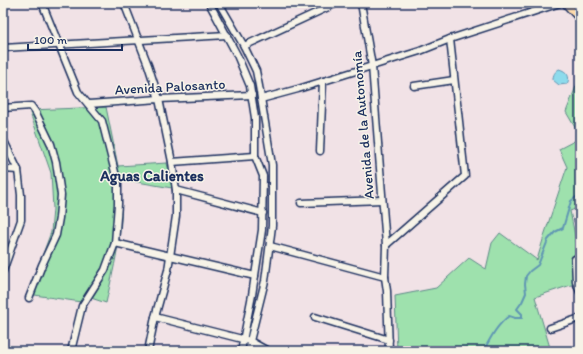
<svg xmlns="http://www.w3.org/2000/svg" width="583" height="354" font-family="Itim,sans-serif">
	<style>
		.green { fill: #9ee1ad; stroke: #5c8886 }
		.water { fill: #8ddbec; stroke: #5f96b3 }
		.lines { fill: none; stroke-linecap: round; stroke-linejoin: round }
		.stream { stroke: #5f96b3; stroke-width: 2 }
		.minor-casing { stroke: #1b2f5e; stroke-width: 9 }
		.major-casing { stroke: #1b2f5e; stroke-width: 11 }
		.minor { stroke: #f7f3e8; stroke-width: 6 }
		.major { stroke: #fedbac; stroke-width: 8 }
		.labels { text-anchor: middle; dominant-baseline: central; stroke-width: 3; stroke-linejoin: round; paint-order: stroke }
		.street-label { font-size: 14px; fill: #1b2f5e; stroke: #f7f3e8 }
		.neighbourhood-label { font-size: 15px; font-weight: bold; fill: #1b2f5e; stroke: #f7f3e8 }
	</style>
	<rect width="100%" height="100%" fill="#f1e2e6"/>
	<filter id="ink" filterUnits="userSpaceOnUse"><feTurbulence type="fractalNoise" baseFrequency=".025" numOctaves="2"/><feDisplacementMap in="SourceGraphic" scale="8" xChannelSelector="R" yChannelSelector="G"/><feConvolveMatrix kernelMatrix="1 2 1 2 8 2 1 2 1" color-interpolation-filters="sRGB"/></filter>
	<g filter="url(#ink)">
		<g class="green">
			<path d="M580 82V136L566 112 577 84Z"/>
			<path d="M106 107 118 166 167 163 172 188 120 179C126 221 115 262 106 303L85 296 81 302 28 294 51 232 53 209 51 173 29 110Z"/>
			<path d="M580 138V207L570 211 580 260V282L535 297 551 351H397L395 296 436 288 469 258 486 269 492 243 500 233 537 260 545 233 567 167 559 149Z"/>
		</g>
		<path class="water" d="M559 69C567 71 571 77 567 84L559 85 553 80C553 74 555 72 559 69Z"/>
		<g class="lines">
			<path class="stream" d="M480 351 484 350C491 337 497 325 509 316L515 318H522V314L517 309 522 302 526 293 525 284 526 276 530 271 538 265 548 240 555 232 563 228 571 201 580 194"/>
			<defs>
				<g id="minor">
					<path d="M42 3 78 92 102 121 118 184V204L115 243 105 270 82 306 71 351"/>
					<path d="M124 3 148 65 159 99 172 162 176 190V216L168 270 155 317 148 351"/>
					<path d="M209 3 214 12 237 55 250 86 255 118V156L263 176 262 230 252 295 241 351"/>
					<path d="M219 3 244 46 256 71 259 86 272 165V226L265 281 250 341 249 351"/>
					<path d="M361 3 372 66 386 245 385 277 387 291 389 351"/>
					<path d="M244 46 337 3"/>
					<path d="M3 48 227 35"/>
					<path d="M414 86 454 80"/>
					<path d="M261 99 298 89 420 51 450 39 560 3"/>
					<path d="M89 104 159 99 252 95"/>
					<path d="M3 108 31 106 36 113 51 144 56 162 61 195 59 218 56 235 42 265 29 298"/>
					<path d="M3 139 18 170 21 195V220L3 271"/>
					<path d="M320 151 323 81"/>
					<path d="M172 162 255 156"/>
					<path d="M3 169 18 170"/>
					<path d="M176 190 263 213"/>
					<path d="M301 203 382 200"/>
					<path d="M578 220 580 219"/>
					<path d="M115 243 255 276"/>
					<path d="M386 245 465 176 450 39"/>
					<path d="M270 246 385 277"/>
					<path d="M580 257 575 259 576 282 580 292"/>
					<path d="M155 317 250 341 268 351"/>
					<path d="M315 317 389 340"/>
					<path d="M550 328 580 318"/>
				</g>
				<path id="major" d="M566 3 580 18"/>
			</defs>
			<use href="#minor" class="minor-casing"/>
			<use href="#major" class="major-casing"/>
			<use href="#minor" class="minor"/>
			<use href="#major" class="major"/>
		</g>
	</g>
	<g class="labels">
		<g class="street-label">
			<text transform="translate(170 87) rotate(-3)">Avenida Palosanto</text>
			<text transform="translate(363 125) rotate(-95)">Avenida de la Autonomía</text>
		</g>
		<g class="neighbourhood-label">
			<text x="152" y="176">Aguas Calientes</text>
		</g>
	</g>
	<rect width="583" height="354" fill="none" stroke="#f7f3e8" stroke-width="16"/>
	<rect x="8" y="8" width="567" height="338" fill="none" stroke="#1b2f5e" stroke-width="1.5" filter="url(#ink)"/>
	<path d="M28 44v6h94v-6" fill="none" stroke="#1b2f5e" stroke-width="2"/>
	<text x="34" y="44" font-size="12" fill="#1b2f5e" stroke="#f7f3e8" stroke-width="3" paint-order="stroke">100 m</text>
</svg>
